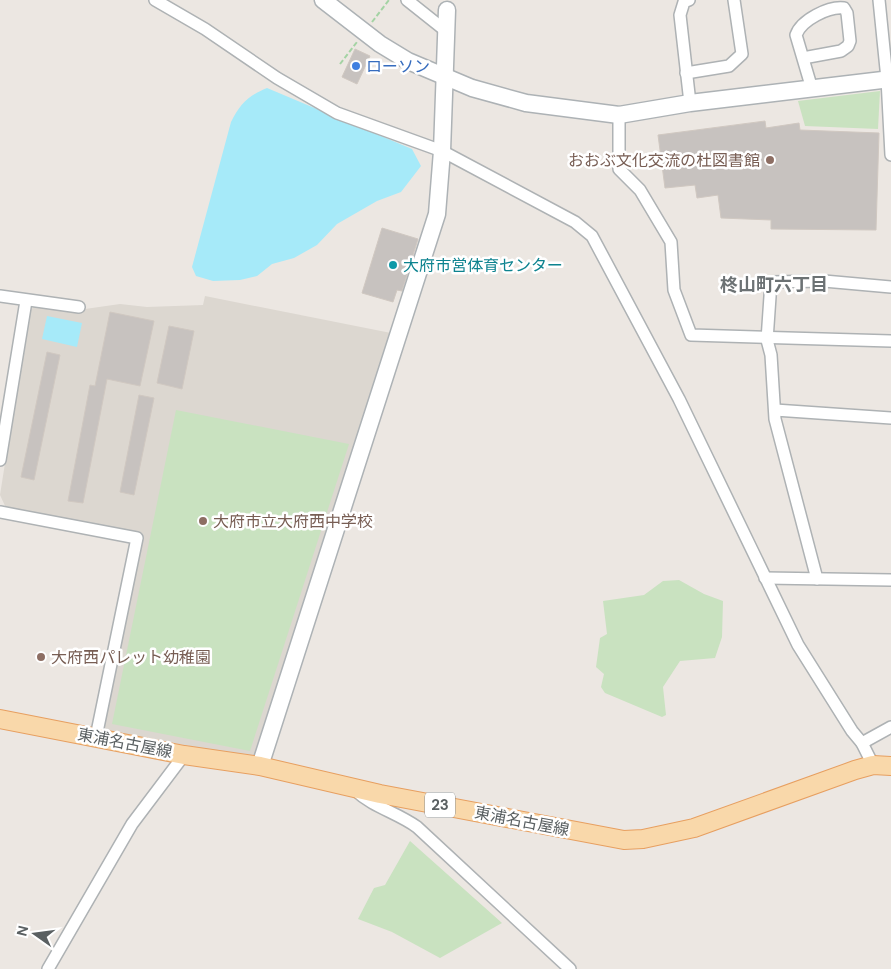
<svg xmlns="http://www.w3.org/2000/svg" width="891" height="969" font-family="'DM Sans','Noto Sans JP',sans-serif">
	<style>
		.education { fill: #dcd7d0 }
		.green { fill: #c9e2c0 }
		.water { fill: #a6eaf9 }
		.building { fill: #c7c2bf; stroke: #d0c8c1 }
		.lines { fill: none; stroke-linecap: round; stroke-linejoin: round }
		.street-casing { stroke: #aeb2b4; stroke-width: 14 }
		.secondary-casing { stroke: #adb2b5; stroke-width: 19 }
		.primary-casing { stroke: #e79f60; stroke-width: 20 }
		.path { stroke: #a4d3a4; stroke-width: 2; stroke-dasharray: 5 2.5; stroke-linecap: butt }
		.street { stroke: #fff; stroke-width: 11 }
		.secondary { stroke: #fff; stroke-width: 16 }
		.primary { stroke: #f9d8aa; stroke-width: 18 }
		.shop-dot { fill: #3f7fe0; stroke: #fff; stroke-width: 2 }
		.education-dot { fill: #8d6e63; stroke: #fff; stroke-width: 2 }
		.culture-dot { fill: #0f9aa8; stroke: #fff; stroke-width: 2 }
		.labels { text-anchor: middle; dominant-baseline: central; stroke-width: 5; stroke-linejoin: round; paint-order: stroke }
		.shield { fill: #fff; stroke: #8c9091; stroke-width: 1 }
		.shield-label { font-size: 15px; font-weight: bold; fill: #5a6062 }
		.shop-label { font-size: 16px; fill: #366cbe; stroke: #fff; text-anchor: start }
		.education-label { font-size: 16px; fill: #785e54; stroke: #fff; text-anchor: start }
		.culture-label { font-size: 16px; fill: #0d838f; stroke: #fff; text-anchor: start }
		.street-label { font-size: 16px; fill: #5a6062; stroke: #fff }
		.neighbourhood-label { font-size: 18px; font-weight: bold; fill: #6c7274; stroke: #fff }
	</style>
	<rect width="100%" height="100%" fill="#ece7e2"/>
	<path class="education" d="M205 296 391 333 256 758 106 731 104 727 143 535 6 508 0 495 29 311 36 305 78 310 120 304 147 307 203 305Z"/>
	<g class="green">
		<path d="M880 91 878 129 805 126 798 101Z"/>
		<path d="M176 410 349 444 250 751 112 724Z"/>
		<path d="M679 580 704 594 723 601 722 637 715 658 680 661 663 687 666 715 662 717 605 693 601 687 604 674 596 667 600 638 607 634 603 601 644 595 663 581Z"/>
		<path d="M410 841 502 923 440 958 392 932 358 919 374 888 385 885Z"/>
	</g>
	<g class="water">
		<path d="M267 88 412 149 421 166 401 192 377 201 337 224 317 245 294 258 272 264 257 276 240 280 213 281 196 276 192 267 231 122C240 104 248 96 267 88Z"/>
		<path d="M47 316 82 323 77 347 42 339Z"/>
	</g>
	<g class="building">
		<path d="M355 49 370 56 357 84 342 77Z"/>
		<path d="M765 121 766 128 799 123 800 130 879 133 876 230 771 229V220L721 218 718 195 697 198 695 185 665 188 658 135Z"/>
		<path d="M382 228 418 239 402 291 397 290 393 302 362 293Z"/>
		<path d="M110 312 154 321 140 386 107 379 83 503 68 501 90 385 95 386Z"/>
		<path d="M169 326 194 331 182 389 157 383Z"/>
		<path d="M47 352 60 355 34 480 21 477Z"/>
		<path d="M139 395 154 398 134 495 120 492Z"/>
	</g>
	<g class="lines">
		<defs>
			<g id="street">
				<path d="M155 0 205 29 277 78 337 113 442 151 575 222 592 236 679 399 798 645 852 731 862 743 873 765"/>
				<path d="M407 0 446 31"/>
				<path d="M689 0 684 2 680 15 690 103"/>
				<path d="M879 0 887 79 891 155"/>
				<path d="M803 58 841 51 848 46 850 41 847 13 844 8C829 6 801 20 796 35L812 89"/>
				<path d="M686 73 729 66 742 54 734 0"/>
				<path d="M619 115V169L640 190 671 242 674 290 691 335 891 341"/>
				<path d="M0 296 79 307"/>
				<path d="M775 410 891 418"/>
				<path d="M0 460 26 301"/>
				<path d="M0 512 137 538 96 737"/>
				<path d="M765 578 891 580"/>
				<path d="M817 579 775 419 771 355 767 340 771 282 824 281 891 287"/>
				<path d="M862 743 891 727"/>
				<path d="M356 791C373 807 398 813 417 827L570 969"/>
				<path d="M48 969 132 824 184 755"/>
			</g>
			<g id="secondary">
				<path d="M323 0 380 44 408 61 472 88 526 103 619 115 690 103 891 79"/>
				<path d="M260 766 437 214 442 151 447 10"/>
			</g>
			<path id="primary" d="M0 719 184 755 260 766 380 794 624 840 643 839 694 828 855 770 873 765 891 766"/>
		</defs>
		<use href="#street" class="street-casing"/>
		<use href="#secondary" class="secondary-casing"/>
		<use href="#primary" class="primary-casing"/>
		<g class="path">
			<path d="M372 22 389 0"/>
			<path d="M340 64 357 42"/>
		</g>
		<use href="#street" class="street"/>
		<use href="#secondary" class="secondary"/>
		<use href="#primary" class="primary"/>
	</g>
	<circle class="shop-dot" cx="356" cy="66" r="5"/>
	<g class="education-dot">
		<circle cx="770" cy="160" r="5"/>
		<circle cx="203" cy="521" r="5"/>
		<circle cx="41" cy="657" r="5"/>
	</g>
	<circle class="culture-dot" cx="393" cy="265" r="5"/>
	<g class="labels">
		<rect class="shield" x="425" y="792.5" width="30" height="25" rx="4"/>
		<g class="shield-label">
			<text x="440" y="805">23</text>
		</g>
		<g class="shop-label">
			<text x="366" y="66">ローソン</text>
		</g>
		<g class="education-label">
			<text x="760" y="160" text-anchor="end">おおぶ文化交流の杜図書館</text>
			<text x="213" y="521">大府市立大府西中学校</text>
			<text x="51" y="657">大府西パレット幼稚園</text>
		</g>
		<g class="culture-label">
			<text x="403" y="265">大府市営体育センター</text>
		</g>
		<g class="street-label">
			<text transform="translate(125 743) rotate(11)">東浦名古屋線</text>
			<text transform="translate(522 821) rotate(11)">東浦名古屋線</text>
		</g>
		<g class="neighbourhood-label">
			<text x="774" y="285">柊山町六丁目</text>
		</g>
	</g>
	<g transform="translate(35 934) rotate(284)" stroke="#ffffff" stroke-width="4" paint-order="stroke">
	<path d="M0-4L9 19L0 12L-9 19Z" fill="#5a6062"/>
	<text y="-8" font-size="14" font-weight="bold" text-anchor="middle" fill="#5a6062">N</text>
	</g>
</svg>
